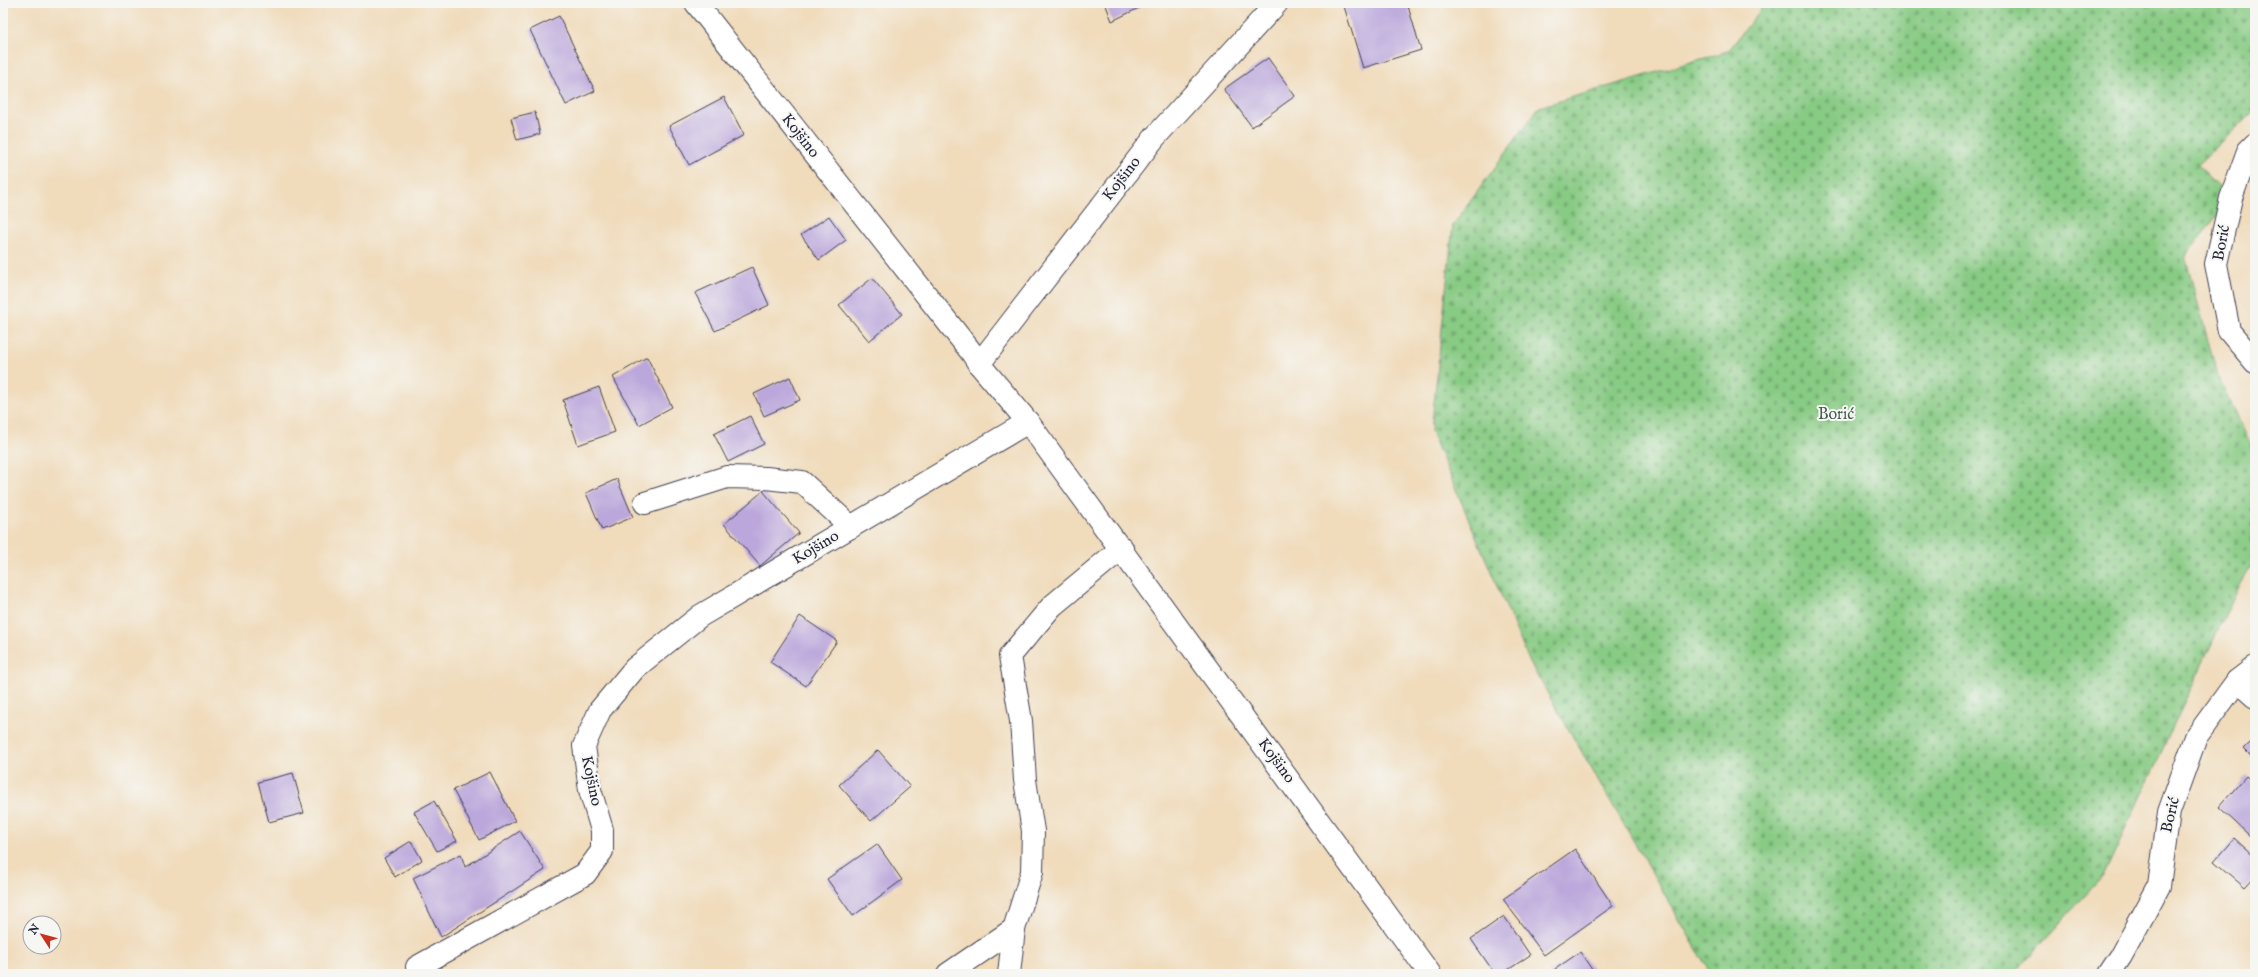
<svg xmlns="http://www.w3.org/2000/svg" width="2258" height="977" font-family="'IM FELL English',serif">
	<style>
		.cemetery { fill: url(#cemetery-stones); stroke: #557660 }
		.building { fill: #bba7db }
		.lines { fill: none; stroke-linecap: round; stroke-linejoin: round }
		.minor-casing { stroke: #413e4e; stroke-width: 24 }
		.minor { stroke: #fff; stroke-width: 22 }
		.labels { text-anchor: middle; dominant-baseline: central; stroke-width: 4; stroke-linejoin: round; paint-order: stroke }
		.street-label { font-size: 16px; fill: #22223b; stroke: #f6f6f2 }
		.park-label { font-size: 16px; fill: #465d55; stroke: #f6f6f2 }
	</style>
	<defs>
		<pattern id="cemetery-stones" width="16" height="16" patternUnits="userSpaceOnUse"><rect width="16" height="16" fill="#88cb84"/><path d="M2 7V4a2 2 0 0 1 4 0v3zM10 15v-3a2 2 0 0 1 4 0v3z" fill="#75ae73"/></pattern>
	</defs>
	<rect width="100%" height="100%" fill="#f6f6f2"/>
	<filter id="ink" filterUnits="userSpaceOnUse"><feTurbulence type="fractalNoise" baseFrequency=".025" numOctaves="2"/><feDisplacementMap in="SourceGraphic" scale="8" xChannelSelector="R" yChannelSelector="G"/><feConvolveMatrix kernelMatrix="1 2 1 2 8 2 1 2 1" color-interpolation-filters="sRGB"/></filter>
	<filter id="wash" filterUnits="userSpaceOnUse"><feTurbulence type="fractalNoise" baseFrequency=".012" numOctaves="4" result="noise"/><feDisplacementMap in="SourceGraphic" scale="16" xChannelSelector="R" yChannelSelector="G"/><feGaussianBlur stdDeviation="0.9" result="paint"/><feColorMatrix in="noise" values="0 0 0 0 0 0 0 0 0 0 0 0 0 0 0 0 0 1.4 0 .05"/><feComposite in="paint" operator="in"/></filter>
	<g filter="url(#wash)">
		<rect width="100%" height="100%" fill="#f0dbbb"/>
		<path class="cemetery" d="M1766 3H2255V110L2198 165 2231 198 2185 256 2218 377 2255 453V560L2235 594 2104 875 2013 974H1711L1530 663 1431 431 1453 225 1539 107 1728 51Z"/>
		<g id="blocks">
			<g class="building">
				<path d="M1105 3H1139L1141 7 1112 21Z"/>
				<path d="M1343 3H1407L1421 50 1363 68Z"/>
				<path d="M559 16 595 91 566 105 530 30Z"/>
				<path d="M1268 58 1295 96 1252 127 1224 89Z"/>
				<path d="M724 97 744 135 689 165 669 126Z"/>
				<path d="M535 112 540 134 517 140 511 118Z"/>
				<path d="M829 216 846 240 819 260 801 235Z"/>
				<path d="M752 267 769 305 715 331 695 293Z"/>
				<path d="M872 278 902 314 869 341 839 305Z"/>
				<path d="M647 357 672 407 639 425 613 377Z"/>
				<path d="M790 377 800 400 764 416 754 394Z"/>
				<path d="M599 387 615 432 578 445 563 400Z"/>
				<path d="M750 416 764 444 728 462 714 434Z"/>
				<path d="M617 479 633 517 602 530 586 493Z"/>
				<path d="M763 491 799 533 760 566 724 524Z"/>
				<path d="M800 616 837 641 806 686 770 662Z"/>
				<path d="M2255 738V760L2244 749Z"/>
				<path d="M878 750 910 787 871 821 839 785Z"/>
				<path d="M490 772 515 821 479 840 453 790Z"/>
				<path d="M293 773 304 813 269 822 258 782Z"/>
				<path d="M2246 776 2255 784V832L2251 837 2219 807Z"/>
				<path d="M434 801 457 841 437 851 414 812Z"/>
				<path d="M520 831 545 870 441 937 413 878 461 854 465 867Z"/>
				<path d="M2234 838 2255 857V877L2245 888 2214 861Z"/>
				<path d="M411 841 422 860 395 877 384 858Z"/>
				<path d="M877 844 902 880 853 916 827 879Z"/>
				<path d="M1575 849 1613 906 1544 955 1503 899Z"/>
				<path d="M1504 916 1530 955 1502 974H1495L1471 939Z"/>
				<path d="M1580 952 1595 974H1548Z"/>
			</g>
		</g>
	</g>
	<g filter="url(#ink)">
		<use href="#blocks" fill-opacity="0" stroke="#413e4e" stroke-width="1"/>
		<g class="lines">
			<defs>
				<g id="minor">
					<path d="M696 3 972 353 979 364 1028 422 1430 974"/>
					<path d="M2255 144 2248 151 2231 198 2216 264 2229 331 2255 362"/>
					<path d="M979 364 1155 137 1277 3"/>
					<path d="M645 503 727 477 766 478 802 482 851 527"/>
					<path d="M2237 681 2255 697"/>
					<path d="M417 967 585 874 602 851V830L590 790 584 746 600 710 635 668 700 616 1028 422"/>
					<path d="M948 974 1014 929 1032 872 1033 831 1025 780 1021 721 1010 656 1052 606 1122 548"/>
					<path d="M1009 974 1014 929"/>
					<path d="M2109 974 2121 956 2159 886 2169 812 2196 737 2237 681 2255 667"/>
				</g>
			</defs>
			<use href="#minor" class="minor-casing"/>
			<use href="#minor" class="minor"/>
		</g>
	</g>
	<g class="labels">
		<g class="street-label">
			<text transform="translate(800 136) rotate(52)">Kojšino</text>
			<text transform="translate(1122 179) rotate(-52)">Kojšino</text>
			<text transform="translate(2222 243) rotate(-80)">Borić</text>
			<text transform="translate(816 548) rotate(-31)">Kojšino</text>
			<text transform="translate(1276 761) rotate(54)">Kojšino</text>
			<text transform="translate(591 781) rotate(78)">Kojšino</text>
			<text transform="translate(2171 815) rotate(-77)">Borić</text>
		</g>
		<g class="park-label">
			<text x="1836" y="415">Borić</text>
		</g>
	</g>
	<rect width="2258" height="977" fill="none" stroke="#f6f6f2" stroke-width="16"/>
	<g transform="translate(42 935) rotate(306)"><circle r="19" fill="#f6f6f2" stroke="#a1a1a9"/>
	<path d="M0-3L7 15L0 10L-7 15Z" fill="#c8321e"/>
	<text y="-6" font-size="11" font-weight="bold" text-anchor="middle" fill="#22223b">N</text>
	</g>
</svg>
